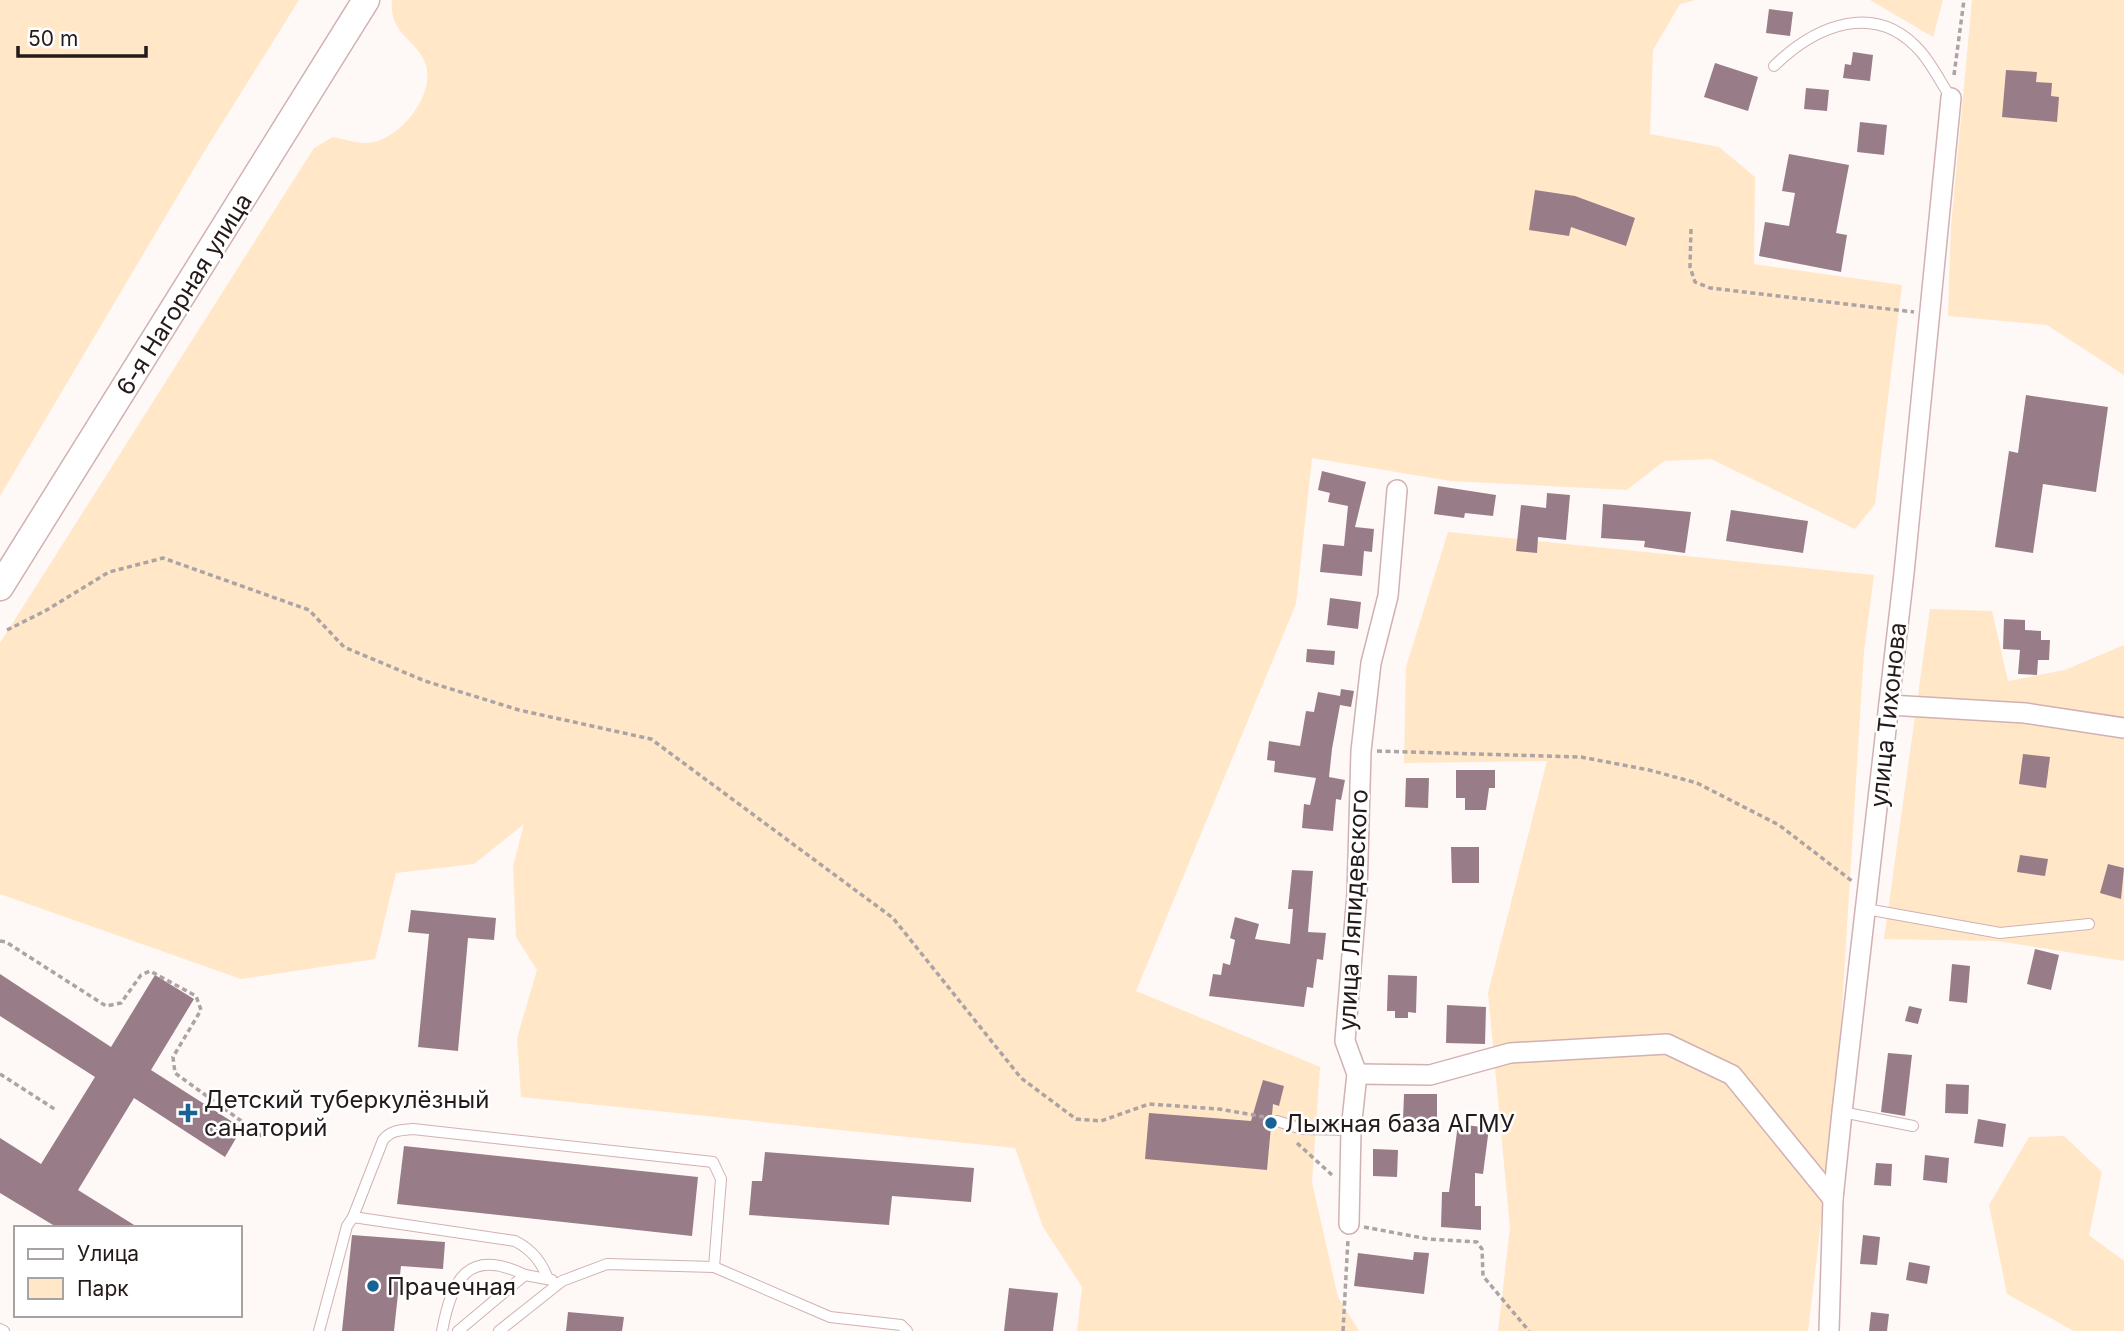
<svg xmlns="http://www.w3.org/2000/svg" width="2124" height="1331" font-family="Inter,sans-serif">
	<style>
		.green { fill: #ffe7c8 }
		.building { fill: #987d88 }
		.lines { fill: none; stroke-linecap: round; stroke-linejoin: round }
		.lane-casing { stroke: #d1b1b1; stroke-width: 12 }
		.street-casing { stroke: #d1b1b1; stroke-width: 22 }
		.secondary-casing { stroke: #d1b1b1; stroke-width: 29 }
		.path { stroke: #aca4a4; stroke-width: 3.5; stroke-dasharray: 5 3.5; stroke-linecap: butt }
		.lane { stroke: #fff; stroke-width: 10 }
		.street { stroke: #fff; stroke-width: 19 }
		.secondary { stroke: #fff; stroke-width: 26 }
		.poi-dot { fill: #186296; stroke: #fff; stroke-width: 2.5 }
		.labels { text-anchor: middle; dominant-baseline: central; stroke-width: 5; stroke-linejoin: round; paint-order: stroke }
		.street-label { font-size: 24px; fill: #251a1a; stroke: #fff }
		.poi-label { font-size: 24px; fill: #251a1a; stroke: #fff; text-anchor: start }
	</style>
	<rect width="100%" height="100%" fill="#fef8f7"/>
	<g class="green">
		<path d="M0 0H299L199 160 0 496Z"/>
		<path d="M392 0H1695L1680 4 1653 50 1650 134 1719 147 1755 177 1754 264 1902 285 1875 504 1855 529 1711 459 1664 461 1627 490 1451 481 1312 458 1296 604 1136 991 1320 1067 1312 1182 1338 1297 1359 1331H1077L1082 1287 1043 1227 1015 1148 521 1097 517 1038 537 970 516 937 513 866 524 824 474 864 396 873 375 959 241 979 0 894V643L314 148 333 137C343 139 355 143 365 143 396 144 432 100 427 70 423 41 388 37 392 0Z"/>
		<path d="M1870 0H1943L1933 37Z"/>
		<path d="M1972 0H2124V375L2047 325 1948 316 1951 226Z"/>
		<path d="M1448 532 1874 575 1864 651 1837 1089 1808 1331H1498L1510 1228 1488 993 1547 761 1404 763 1406 667Z"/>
		<path d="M1930 609 1992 611 2008 681 2065 670 2124 645V961L1997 941 1884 939Z"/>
		<path d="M2064 1136 2102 1172 2089 1235 2124 1261V1331H2074L2007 1294 1989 1205 2029 1137Z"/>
	</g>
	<g class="building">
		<path d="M1769 9 1793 12 1790 36 1766 33Z"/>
		<path d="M1853 52 1873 55 1870 81 1843 78 1845 64 1851 65Z"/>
		<path d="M1715 63 1758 77 1748 111 1704 97Z"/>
		<path d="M2006 70 2037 72 2036 82 2052 83 2051 96 2059 97 2057 122 2002 117Z"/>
		<path d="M1806 88 1829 90 1827 111 1804 109Z"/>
		<path d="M1860 122 1887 125 1884 155 1857 152Z"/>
		<path d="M1789 154 1849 165 1836 233 1847 235 1841 272 1759 256 1765 222 1789 226 1795 193 1782 191Z"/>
		<path d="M1535 190 1575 196 1635 218 1626 246 1571 227 1569 236 1529 230Z"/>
		<path d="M2026 395 2108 407 2096 492 2043 484 2033 553 1995 547 2009 451 2018 453Z"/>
		<path d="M1322 471 1366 482 1355 527 1374 529 1372 552 1364 551 1362 576 1320 572 1323 544 1344 546 1348 506 1328 502 1330 493 1318 490Z"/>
		<path d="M1438 486 1496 495 1493 516 1465 513 1464 518 1434 514Z"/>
		<path d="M1547 493 1570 495 1566 540 1538 537 1537 553 1516 551 1521 505 1546 508Z"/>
		<path d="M1603 504 1691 512 1685 553 1644 547 1645 541 1601 538Z"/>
		<path d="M1731 510 1808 521 1803 553 1726 541Z"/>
		<path d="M1330 598 1361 602 1358 629 1327 625Z"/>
		<path d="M2004 619 2025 620V630L2041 631V640H2050L2049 660H2038L2037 675 2018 674 2020 650 2003 649Z"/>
		<path d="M1307 649 1335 651 1334 665 1306 662Z"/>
		<path d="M1341 689 1354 691 1351 707 1340 705 1332 749 1329 777 1345 780 1341 800 1336 799 1333 831 1302 828 1304 804 1310 805 1316 778 1274 772 1275 761 1267 760 1269 741 1300 746 1306 711 1314 712 1318 692 1340 696Z"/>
		<path d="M2023 754 2050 757 2046 788 2019 784Z"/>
		<path d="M1456 770H1495V788H1489L1486 810H1465V798H1456Z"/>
		<path d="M1406 778H1429L1428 808 1405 807Z"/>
		<path d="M1451 847H1479V883H1452Z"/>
		<path d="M2020 855 2048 859 2045 876 2017 872Z"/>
		<path d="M2108 864 2124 868 2121 899 2100 893Z"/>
		<path d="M1292 870 1313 871 1308 932 1326 933 1323 960 1317 959 1313 988 1307 987 1304 1007 1209 996 1213 974 1221 975 1223 963 1230 965 1235 940 1230 938 1235 917 1259 924 1255 939 1290 944 1293 909H1288Z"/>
		<path d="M411 910 496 918 494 940 468 938 458 1051 418 1047 429 934 408 932Z"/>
		<path d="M2035 949 2059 955 2051 990 2027 984Z"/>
		<path d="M1952 964 1970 966 1967 1003 1949 1001Z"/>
		<path d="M0 974 111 1047 155 975 194 999 151 1070 242 1128 225 1157 134 1098 78 1190 139 1228H58L0 1193V1138L41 1164 95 1077 0 1016Z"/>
		<path d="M1388 975 1417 976 1416 1013 1408 1012V1018H1395V1011H1387Z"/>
		<path d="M1447 1005 1486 1007 1485 1044 1446 1043Z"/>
		<path d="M1909 1006 1922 1009 1918 1024 1905 1021Z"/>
		<path d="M1888 1053 1912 1055 1905 1116 1881 1112Z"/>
		<path d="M1263 1080 1284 1086 1279 1106 1273 1104 1267 1170 1145 1159 1149 1113 1251 1121Z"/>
		<path d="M1946 1084 1969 1085 1968 1114 1945 1113Z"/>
		<path d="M1404 1094H1437V1121L1403 1120Z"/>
		<path d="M1978 1119 2006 1124 2003 1147 1974 1143Z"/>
		<path d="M1458 1124 1489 1128 1483 1174 1475 1173V1206H1481V1230L1441 1227 1442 1192H1449Z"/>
		<path d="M404 1146 698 1177 692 1236 397 1204Z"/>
		<path d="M1373 1149 1398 1150 1397 1177 1373 1176Z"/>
		<path d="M765 1152 974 1168 971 1202 892 1196 889 1225 749 1215 752 1181H762Z"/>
		<path d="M1925 1155 1949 1158 1947 1183 1923 1180Z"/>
		<path d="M1876 1163 1892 1164 1891 1186 1874 1185Z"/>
		<path d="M352 1235 445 1242 443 1269 401 1266 394 1331H342Z"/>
		<path d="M1863 1235 1880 1237 1877 1265 1860 1264Z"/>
		<path d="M1414 1252 1429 1253 1424 1294 1354 1286 1358 1253 1413 1260Z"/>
		<path d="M1909 1262 1930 1266 1927 1284 1906 1280Z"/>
		<path d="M1009 1288 1058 1293 1053 1331H1004Z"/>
		<path d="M568 1312 624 1317 622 1331H566Z"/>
		<path d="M1871 1312 1889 1314 1887 1331H1869Z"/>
	</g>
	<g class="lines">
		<defs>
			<g id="lane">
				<path d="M1774 66C1816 25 1876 0 1921 52 1933 66 1941 83 1951 98"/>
				<path d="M1866 909 2000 933 2089 924"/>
				<path d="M1842 1112 1913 1126"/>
				<path d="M1277 1121 1302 1129 1351 1130"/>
				<path d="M353 1217 515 1241C532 1250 541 1261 548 1279"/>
				<path d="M0 1329 4 1331"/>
				<path d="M319 1331 347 1226 353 1217 383 1140C391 1130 400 1130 413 1129L713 1162 721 1179 714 1267"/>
				<path d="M442 1331C452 1279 468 1247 525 1275"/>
				<path d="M458 1331 525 1275 552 1280"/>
				<path d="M499 1331 562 1281 607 1264 714 1267 830 1317 901 1325 907 1331"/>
			</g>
			<g id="street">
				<path d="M1889 705 2025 713 2124 728"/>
				<path d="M1357 1074 1430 1075 1510 1053 1667 1044 1732 1075 1833 1199"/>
				<path d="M1349 1224 1351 1130 1357 1074 1345 1041 1357 894 1361 751 1371 663 1388 596 1397 490"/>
				<path d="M1829 1331 1833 1199 1842 1112 1904 573 1951 98"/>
			</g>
			<path id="secondary" d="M0 587 366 0"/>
		</defs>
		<use href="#lane" class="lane-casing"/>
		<use href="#street" class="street-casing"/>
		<use href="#secondary" class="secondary-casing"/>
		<g class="path">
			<path d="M1954 75 1964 0"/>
			<path d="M1691 229 1690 267 1695 282 1710 288 1914 312"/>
			<path d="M7 630 45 611 109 572 163 558 309 610 344 647 425 681 519 710 651 739 893 918 1021 1078 1076 1119 1101 1121 1149 1104 1219 1109 1265 1117"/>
			<path d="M1377 751 1581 757 1649 770 1697 783 1779 825 1852 881"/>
			<path d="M0 941 6 942 106 1006 121 1003 141 975 150 971 196 996 201 1010 173 1057 175 1073 262 1136"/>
			<path d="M0 1074 56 1110"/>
			<path d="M1297 1143 1332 1175"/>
			<path d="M1364 1227 1428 1239 1477 1242 1482 1249 1483 1276 1529 1331"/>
			<path d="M1343 1331 1348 1239"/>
		</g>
		<use href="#lane" class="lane"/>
		<use href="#street" class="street"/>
		<use href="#secondary" class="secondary"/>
	</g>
	<g class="poi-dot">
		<path d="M184.5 1102.5h7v7h7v7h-7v7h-7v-7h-7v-7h7z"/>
		<circle cx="1271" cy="1123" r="7"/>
		<circle cx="373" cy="1286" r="7"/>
	</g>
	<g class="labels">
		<g class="street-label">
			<text transform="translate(184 294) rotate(-58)">6-я Нагорная улица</text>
			<text transform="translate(1888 715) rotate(-84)">улица Тихонова</text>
			<text transform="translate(1353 910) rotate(-87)">улица Ляпидевского</text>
		</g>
		<g class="poi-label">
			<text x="204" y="1099">Детский туберкулёзный<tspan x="204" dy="28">санаторий</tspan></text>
			<text x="1285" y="1123">Лыжная база АГМУ</text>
			<text x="387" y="1286">Прачечная</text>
		</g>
	</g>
	<rect x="14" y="1226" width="228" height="91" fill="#ffffff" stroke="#a8a3a3" stroke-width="2"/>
	<rect x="28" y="1249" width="35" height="10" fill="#ffffff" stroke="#a8a3a3" stroke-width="2"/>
	<text x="77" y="1261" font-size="21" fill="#251a1a">Улица</text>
	<rect x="28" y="1278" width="35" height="21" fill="#ffe7c8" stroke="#a8a3a3" stroke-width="2"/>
	<text x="77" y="1296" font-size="21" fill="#251a1a">Парк</text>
	<path d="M18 46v10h128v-10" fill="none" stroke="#251a1a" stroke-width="3.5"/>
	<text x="28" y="46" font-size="21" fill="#251a1a" stroke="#ffffff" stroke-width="5" paint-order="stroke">50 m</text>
</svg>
